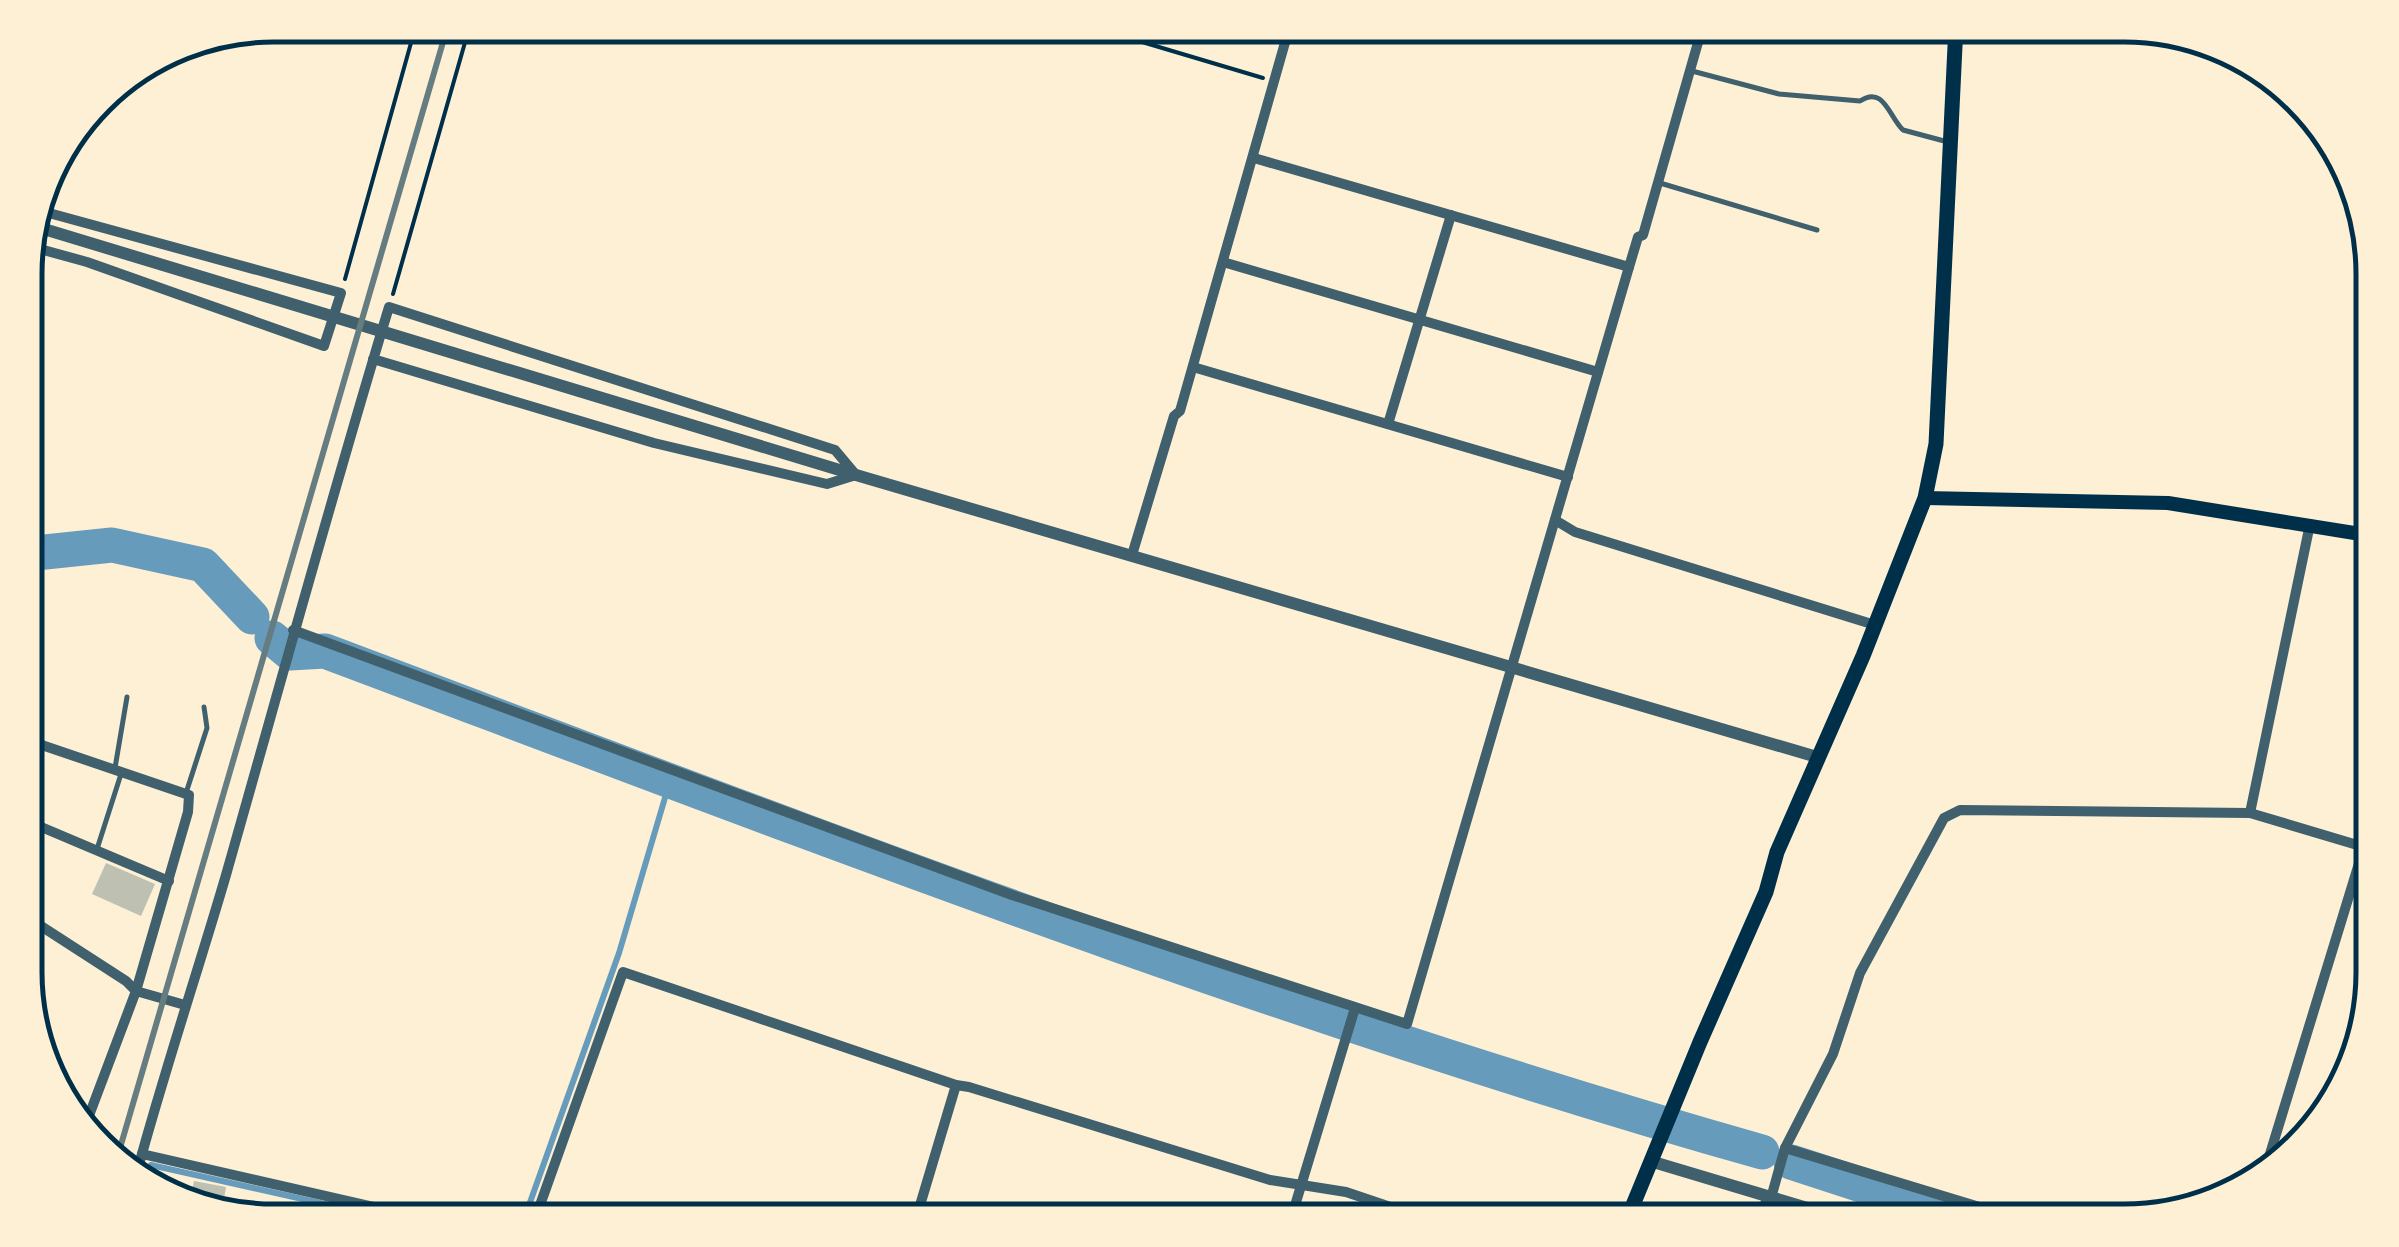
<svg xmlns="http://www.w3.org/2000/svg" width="2399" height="1247" font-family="'Source Sans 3',sans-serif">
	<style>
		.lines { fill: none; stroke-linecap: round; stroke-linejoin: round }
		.stream { stroke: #669bbc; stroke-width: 6 }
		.river { stroke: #669bbc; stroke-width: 35 }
		.building { fill: #bec0b2 }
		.path { stroke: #003049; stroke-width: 4 }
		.service { stroke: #3f606c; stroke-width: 5 }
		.minor { stroke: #3f606c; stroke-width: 10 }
		.tertiary { stroke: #3f606c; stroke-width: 12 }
		.secondary { stroke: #003049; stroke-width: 14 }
		.primary { stroke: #003049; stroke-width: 15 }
		.rail { stroke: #657d81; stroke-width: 6 }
		.rim { fill: none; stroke: #003049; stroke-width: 5 }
	</style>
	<rect width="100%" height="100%" fill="#fdf0d5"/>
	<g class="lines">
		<g class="stream">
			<path d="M121 1157 130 1158"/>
			<path d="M151 1165 405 1222"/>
			<path d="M523 1222 619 953 667 791"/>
		</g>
		<g class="river">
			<path d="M26 554 112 545 203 565 252 617"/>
			<path d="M272 638 290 653 325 651C799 829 1274 1014 1762 1152"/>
			<path d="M1791 1162 1975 1222"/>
		</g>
	</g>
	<g class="building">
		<path d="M106 863 155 884 141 916 92 894Z"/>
		<path d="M194 1181 226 1187 222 1210 190 1202Z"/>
	</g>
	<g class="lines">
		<g class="path">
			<path d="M1085 25 1263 78"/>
			<path d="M345 279 416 25"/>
			<path d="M393 294 470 25"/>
		</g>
		<g class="service">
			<path d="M1692 71 1779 94 1860 101C1884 85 1889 117 1903 130L1948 142"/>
			<path d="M1660 183 1817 230"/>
			<path d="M115 768 127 697"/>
			<path d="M186 793 207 728 204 707"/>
			<path d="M97 849 121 774"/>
		</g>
		<g class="minor">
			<path d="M1254 158 1629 267"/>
			<path d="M29 246 87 262 324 346 341 293 38 210"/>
			<path d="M1223 262 1598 372"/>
			<path d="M1193 367 1568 477"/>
			<path d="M1388 424 1451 215"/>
			<path d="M1555 520 1575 532 1875 625"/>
			<path d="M1132 555 1174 416 1180 411 1290 25"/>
			<path d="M293 630 1012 895 1407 1024 1629 267 1638 237 1643 235 1703 25"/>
			<path d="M27 740 189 795 188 812 136 991 90 1113 82 1124"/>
			<path d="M2250 813 2310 524"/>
			<path d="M27 821 169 881"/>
			<path d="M27 917 126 981 136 991 185 1005"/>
			<path d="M1785 1148 2029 1222"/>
			<path d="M142 1154 440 1222"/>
			<path d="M137 1172C164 1072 197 974 226 875 280 685 332 495 389 307L835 450 856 475 827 484 654 443 373 359"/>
			<path d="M1771 1198 1785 1148 1833 1054 1860 973 1944 818 1960 810 2250 813 2364 847 2262 1180"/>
			<path d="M534 1222 623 972 956 1085 969 1087 1270 1180 1346 1192 1435 1222"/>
			<path d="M915 1222 956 1085"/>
			<path d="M1290 1222 1355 1008"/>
			<path d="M1760 1222 1767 1197"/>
		</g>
		<g class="tertiary">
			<path d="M34 226 856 475 1817 757"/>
			<path d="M1650 1161 1854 1222"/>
		</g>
		<path class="secondary" d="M1925 498 2168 503 2373 536"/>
		<path class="primary" d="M1626 1222 1700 1042 1766 892 1777 852 1863 656 1925 498 1936 444 1956 25"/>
		<path class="rail" d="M118 1155 448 25"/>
	</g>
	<path d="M0 0H2399V1247H0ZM274 42H2124A232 232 0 0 1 2356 274V972A232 232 0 0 1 2124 1204H274A232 232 0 0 1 42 972V274A232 232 0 0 1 274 42Z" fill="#fdf0d5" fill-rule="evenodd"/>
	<path class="rim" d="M274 42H2124A232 232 0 0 1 2356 274V972A232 232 0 0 1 2124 1204H274A232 232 0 0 1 42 972V274A232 232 0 0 1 274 42Z"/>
</svg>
